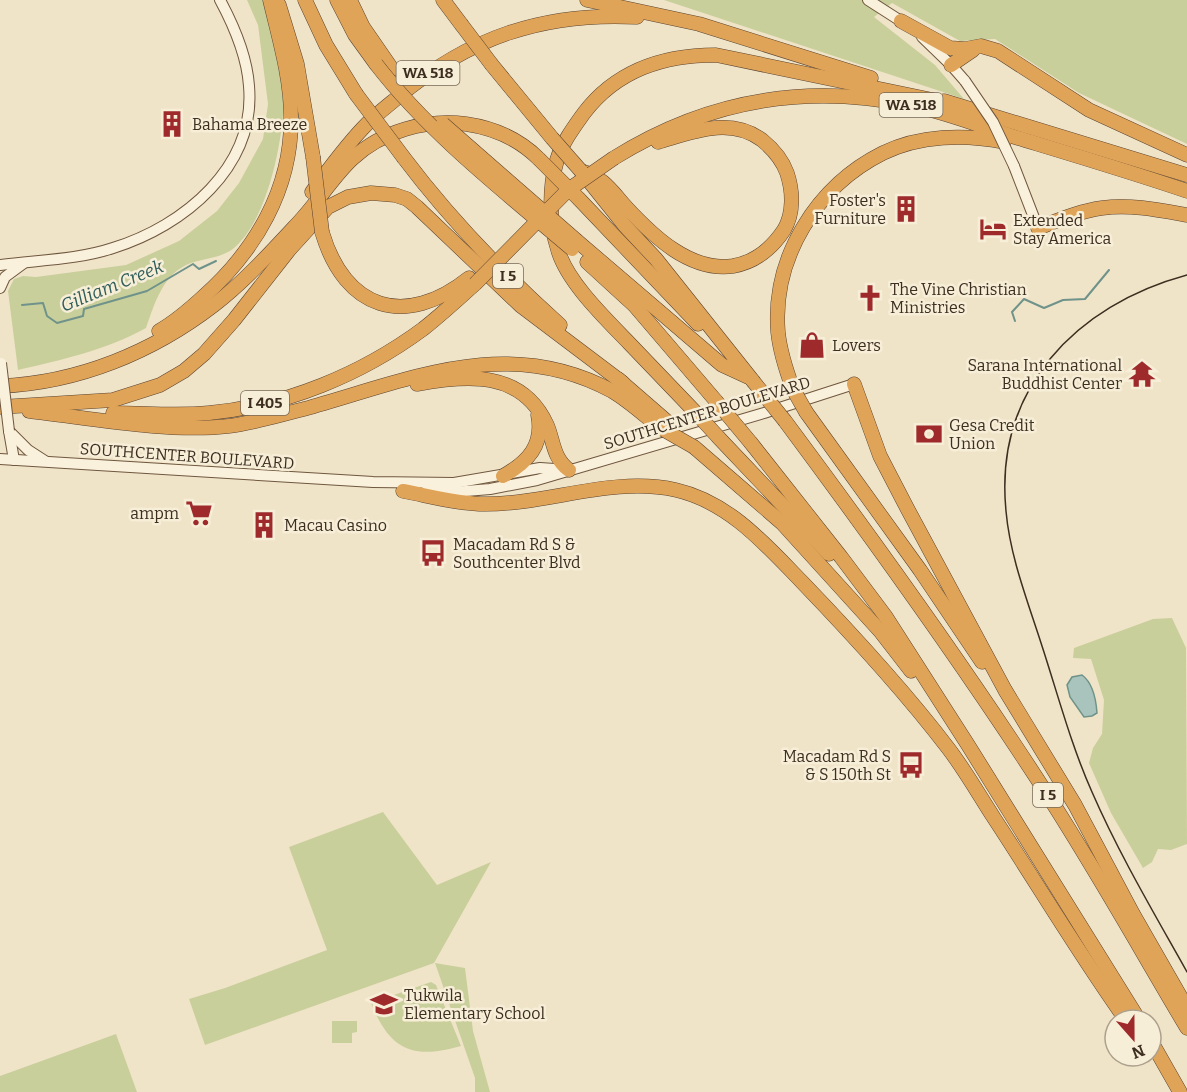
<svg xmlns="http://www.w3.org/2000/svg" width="1187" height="1092" font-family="Bitter,serif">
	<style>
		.green { fill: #c9cf9b }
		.water { fill: #a9c4bc; stroke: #6f938a; stroke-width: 1.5 }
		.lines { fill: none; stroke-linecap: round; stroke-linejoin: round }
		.stream { stroke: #6f938a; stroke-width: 2 }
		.secondary-casing { stroke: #6f573f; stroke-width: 12 }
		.highway-casing { stroke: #5b4430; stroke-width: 15 }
		.secondary { stroke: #faf1dc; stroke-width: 10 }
		.highway { stroke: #e0a458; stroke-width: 14 }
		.tram { stroke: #3d2e20; stroke-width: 1.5 }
		.secondary-bridge-casing { stroke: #6f573f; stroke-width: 12; stroke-linecap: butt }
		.highway-bridge-casing { stroke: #5b4430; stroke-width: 15; stroke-linecap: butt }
		.secondary-bridge { stroke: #faf1dc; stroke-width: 10 }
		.highway-bridge { stroke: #e0a458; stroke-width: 14 }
		.labels { text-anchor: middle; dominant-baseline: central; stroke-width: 5; stroke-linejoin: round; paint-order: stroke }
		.shield { fill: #f7eed8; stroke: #756857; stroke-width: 1.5 }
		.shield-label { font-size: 15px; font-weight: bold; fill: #3d2e20 }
		.poi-label { font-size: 16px; fill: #3d2e20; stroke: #f7eed8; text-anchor: start }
		.street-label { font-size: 16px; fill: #3d2e20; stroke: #f7eed8 }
		.water-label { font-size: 18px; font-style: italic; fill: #2f5d5a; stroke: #f7eed8 }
	</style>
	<rect width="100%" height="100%" fill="#f0e4c8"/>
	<g class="green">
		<path d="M247 0H265C273 28 284 65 284 94 284 138 268 220 234 248 222 258 205 258 191 263 163 273 155 303 146 328 106 350 62 360 18 370L8 291 14 279 23 276 36 277 126 265 179 241 217 211 239 183 263 139 268 104 258 25Z"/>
		<path d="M664 0H1187V144L1079 93 995 39 960 41 892 3 874 17 935 65 964 99Z"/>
		<path d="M1172 618 1186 648 1187 844 1171 850 1158 849 1152 862 1143 868 1111 813 1089 763 1093 748 1102 734 1104 700 1091 659 1073 658 1074 648 1153 619Z"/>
		<path d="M383 812 437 885 491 862 434 963 205 1045 189 999 225 988 327 950 289 847Z"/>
		<path d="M435 963 465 968 473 1031 490 1092H475V1078Z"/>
		<path d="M431 982 436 985 461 1046C412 1060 390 1050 371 1003Z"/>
		<path d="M332 1021H357V1032L352 1033V1043H332Z"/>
		<path d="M116 1034 137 1092H0V1076Z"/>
	</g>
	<path class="water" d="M1082 675C1093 683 1096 699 1097 713L1092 716 1084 717 1070 697 1067 685 1072 677Z"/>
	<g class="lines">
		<g class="stream">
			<path d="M22 305 43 303 47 316 57 323 83 316 84 309 147 291 193 264 199 269 216 261"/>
			<path d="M1015 321 1012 312 1024 299 1044 308 1063 300 1085 299 1109 270"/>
		</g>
		<defs>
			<g id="secondary">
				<path d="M868 0 907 25"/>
				<path d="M922 37 951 65 965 81"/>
				<path d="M1014 166 1038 228"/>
				<path d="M0 265C37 260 77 260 113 248 184 226 256 167 249 86 247 56 234 26 220 0"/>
				<path d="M0 288 5 277 24 263"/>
				<path d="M9 431 28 450 45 461"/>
				<path d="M9 431 14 460"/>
				<path d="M0 459 373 482 454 483 540 468 569 470"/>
				<path d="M426 491 454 492 490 489 537 480 764 413 854 384"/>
			</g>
			<g id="highway">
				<path d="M305 0 326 45 356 94"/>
				<path d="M337 0 355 35 376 64"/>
				<path d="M350 0 363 27 392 69"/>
				<path d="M443 0 461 24"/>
				<path d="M587 0 699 24 871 78"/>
				<path d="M279 5 297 64 313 157"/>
				<path d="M901 21 950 48 965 49 981 46 998 51 1089 110 1187 155"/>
				<path d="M492 65 552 138"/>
				<path d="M951 65 973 50"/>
				<path d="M944 101 1187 175"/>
				<path d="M404 158C450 219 503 274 560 325"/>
				<path d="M614 158C705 101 804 83 910 105 946 112 982 127 1018 138 1074 155 1131 172 1187 191"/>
				<path d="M581 171C603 177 611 190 626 207 653 236 690 272 733 266 756 262 772 248 784 230 794 213 793 191 787 173 782 159 773 149 762 140 730 116 692 132 658 142"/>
				<path d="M581 171 625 226 656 259 753 381"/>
				<path d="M312 192C328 170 344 148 363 128 373 117 386 107 397 98 469 37 544 12 637 17"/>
				<path d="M579 199 698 324"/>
				<path d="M1038 228C1059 220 1080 211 1102 208 1130 204 1159 210 1187 215"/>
				<path d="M322 232C345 310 405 329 469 278"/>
				<path d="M577 241 722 365 748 377"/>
				<path d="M587 262 634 305 716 401"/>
				<path d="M159 331C175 322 190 309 203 297 255 251 292 189 291 117 291 78 279 38 270 0"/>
				<path d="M618 379 671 425"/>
				<path d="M417 384C467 375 522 370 547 425 554 442 553 458 569 470"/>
				<path d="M854 384 880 456 907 508 1005 690 1075 805 1133 914 1187 1008"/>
				<path d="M0 386C78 383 153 352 214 305 245 281 273 250 299 222 318 202 332 178 352 159 382 131 426 119 466 124 494 128 520 140 539 159"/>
				<path d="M793 389C786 370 780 352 778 332 772 257 817 186 883 153 920 135 965 134 1004 142"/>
				<path d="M0 407 113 400 160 385 184 371 204 354 234 320 289 250 328 207 348 197 371 193 395 195 407 199 417 207 521 306 623 383"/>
				<path d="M29 411C90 418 168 433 229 426 254 423 279 415 304 409 409 380 507 334 612 391 629 401 644 415 659 427"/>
				<path d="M806 412 920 570 982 662"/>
				<path d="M113 413C145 413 177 416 209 413 286 406 362 374 423 329 441 315 458 299 475 284"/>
				<path d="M698 415C675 391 652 367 629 343 606 319 567 282 558 250 549 223 549 187 557 160 562 143 574 127 584 113 617 70 663 55 716 55L952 104"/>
				<path d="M785 421C875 542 963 664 1045 791 1095 868 1140 949 1187 1028"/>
				<path d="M719 438 829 554"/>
				<path d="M751 443 841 557 886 617 968 745 1139 1020"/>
				<path d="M694 447 782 523 880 631 911 671"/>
				<path d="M503 476C528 462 544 445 538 415"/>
				<path d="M403 491C430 496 458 504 486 504 549 504 613 476 676 490 729 502 766 545 802 582 853 635 903 689 948 748 965 770 979 795 994 818 1038 885 1079 954 1126 1020"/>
				<path d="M1151 1041 1180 1092"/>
			</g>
		</defs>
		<use href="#secondary" class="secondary-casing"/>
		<use href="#highway" class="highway-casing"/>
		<use href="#secondary" class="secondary"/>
		<use href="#highway" class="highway"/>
		<path class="tram" d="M1187 275C1076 305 994 389 1006 511 1010 557 1028 602 1042 646 1058 695 1071 745 1092 792 1119 854 1154 913 1187 972"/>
		<defs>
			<g id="secondary-bridge">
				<path d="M965 81 993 122 1014 166"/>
				<path d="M1 363 9 431"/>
			</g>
			<g id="highway-bridge">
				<path d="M461 24 492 65"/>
				<path d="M376 64C429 133 506 193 572 249"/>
				<path d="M356 94 404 158"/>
				<path d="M443 124 577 241"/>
				<path d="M552 138 581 171"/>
				<path d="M313 157 322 232"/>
				<path d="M539 159 579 199"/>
				<path d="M475 284 568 190 614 158"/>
				<path d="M753 381 785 421"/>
				<path d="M793 389 806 412"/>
				<path d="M716 401 751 443"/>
				<path d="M698 415 719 438"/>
				<path d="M659 427 694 447"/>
			</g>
		</defs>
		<use href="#secondary-bridge" class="secondary-bridge-casing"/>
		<use href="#highway-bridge" class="highway-bridge-casing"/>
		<use href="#secondary-bridge" class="secondary-bridge"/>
		<use href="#highway-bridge" class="highway-bridge"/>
	</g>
	<defs>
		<symbol id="building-bare" viewBox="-9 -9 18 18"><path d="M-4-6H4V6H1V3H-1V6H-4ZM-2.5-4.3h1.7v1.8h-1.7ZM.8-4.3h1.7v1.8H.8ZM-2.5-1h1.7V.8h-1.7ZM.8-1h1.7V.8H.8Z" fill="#9e2a2b" stroke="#f7eed8" stroke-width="2.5" paint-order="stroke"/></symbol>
		<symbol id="hotel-bare" viewBox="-9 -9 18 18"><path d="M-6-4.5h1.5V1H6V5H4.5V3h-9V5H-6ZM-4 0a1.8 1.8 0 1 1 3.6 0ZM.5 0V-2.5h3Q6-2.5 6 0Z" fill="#9e2a2b" stroke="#f7eed8" stroke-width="2.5" paint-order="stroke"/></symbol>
		<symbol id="church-bare" viewBox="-9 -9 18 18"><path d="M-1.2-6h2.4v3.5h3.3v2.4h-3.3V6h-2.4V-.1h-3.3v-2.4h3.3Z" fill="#9e2a2b" stroke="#f7eed8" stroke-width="2.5" paint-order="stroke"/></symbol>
		<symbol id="shop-bare" viewBox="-9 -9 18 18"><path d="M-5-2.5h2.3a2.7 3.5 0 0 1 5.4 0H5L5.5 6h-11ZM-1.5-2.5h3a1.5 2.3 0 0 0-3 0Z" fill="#9e2a2b" stroke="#f7eed8" stroke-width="2.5" paint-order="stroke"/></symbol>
		<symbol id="temple-bare" viewBox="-9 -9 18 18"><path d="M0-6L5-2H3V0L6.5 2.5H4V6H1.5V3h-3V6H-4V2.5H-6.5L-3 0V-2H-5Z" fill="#9e2a2b" stroke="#f7eed8" stroke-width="2.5" paint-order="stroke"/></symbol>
		<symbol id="bank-bare" viewBox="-9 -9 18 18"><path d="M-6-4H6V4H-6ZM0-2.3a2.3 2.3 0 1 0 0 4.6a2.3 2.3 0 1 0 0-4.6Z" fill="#9e2a2b" stroke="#f7eed8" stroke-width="2.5" paint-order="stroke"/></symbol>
		<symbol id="supermarket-bare" viewBox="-9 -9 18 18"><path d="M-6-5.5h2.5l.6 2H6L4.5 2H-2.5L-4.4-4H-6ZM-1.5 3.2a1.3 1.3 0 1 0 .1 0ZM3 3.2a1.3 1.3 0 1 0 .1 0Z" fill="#9e2a2b" stroke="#f7eed8" stroke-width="2.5" paint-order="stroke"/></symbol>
		<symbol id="bus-bare" viewBox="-9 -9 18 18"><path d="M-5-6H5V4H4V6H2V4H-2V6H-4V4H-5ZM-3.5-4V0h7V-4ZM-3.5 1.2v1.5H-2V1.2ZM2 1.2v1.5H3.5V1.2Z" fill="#9e2a2b" stroke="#f7eed8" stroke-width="2.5" paint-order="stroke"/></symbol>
		<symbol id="school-bare" viewBox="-9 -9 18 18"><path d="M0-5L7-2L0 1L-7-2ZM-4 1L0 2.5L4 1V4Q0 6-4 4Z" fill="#9e2a2b" stroke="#f7eed8" stroke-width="2.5" paint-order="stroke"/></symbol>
	</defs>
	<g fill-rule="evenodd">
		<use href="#building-bare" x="153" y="105" width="38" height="38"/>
		<use href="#building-bare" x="887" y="190" width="38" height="38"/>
		<use href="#hotel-bare" x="974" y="210" width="38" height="38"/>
		<use href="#church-bare" x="851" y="279" width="38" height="38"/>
		<use href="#shop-bare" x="793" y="326" width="38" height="38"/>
		<use href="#temple-bare" x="1123" y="355" width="38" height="38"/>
		<use href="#bank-bare" x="910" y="415" width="38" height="38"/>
		<use href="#supermarket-bare" x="180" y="494" width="38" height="38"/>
		<use href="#building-bare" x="245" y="506" width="38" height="38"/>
		<use href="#bus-bare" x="414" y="534" width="38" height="38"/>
		<use href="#bus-bare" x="892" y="746" width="38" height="38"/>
		<use href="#school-bare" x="365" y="985" width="38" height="38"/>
	</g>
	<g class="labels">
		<g class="shield">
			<rect x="396.5" y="61" width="63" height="24" rx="4.5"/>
			<rect x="879.5" y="93" width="63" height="24" rx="4.5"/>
			<rect x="493" y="264" width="30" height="24" rx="4.5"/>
			<rect x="241" y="391" width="48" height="24" rx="4.5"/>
			<rect x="1033" y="783" width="30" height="24" rx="4.5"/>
		</g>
		<g class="shield-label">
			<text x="428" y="73">WA 518</text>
			<text x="911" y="105">WA 518</text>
			<text x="508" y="276">I 5</text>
			<text x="265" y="403">I 405</text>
			<text x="1048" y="795">I 5</text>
		</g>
		<g class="poi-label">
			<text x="192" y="124">Bahama Breeze</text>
			<text x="886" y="200" text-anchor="end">Foster's<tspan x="886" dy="18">Furniture</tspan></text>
			<text x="1013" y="220">Extended<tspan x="1013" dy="18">Stay America</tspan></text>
			<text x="890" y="289">The Vine Christian<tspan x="890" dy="18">Ministries</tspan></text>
			<text x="832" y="345">Lovers</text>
			<text x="1122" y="365" text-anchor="end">Sarana International<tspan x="1122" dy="18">Buddhist Center</tspan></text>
			<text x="949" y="425">Gesa Credit<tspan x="949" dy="18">Union</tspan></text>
			<text x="179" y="513" text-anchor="end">ampm</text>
			<text x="284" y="525">Macau Casino</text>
			<text x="453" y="544">Macadam Rd S &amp;<tspan x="453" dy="18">Southcenter Blvd</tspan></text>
			<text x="891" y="756" text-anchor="end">Macadam Rd S<tspan x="891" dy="18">&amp; S 150th St</tspan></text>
			<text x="404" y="995">Tukwila<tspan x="404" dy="18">Elementary School</tspan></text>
		</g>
		<g class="street-label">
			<text transform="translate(707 413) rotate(-17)">SOUTHCENTER BOULEVARD</text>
			<text transform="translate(187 456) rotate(4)">SOUTHCENTER BOULEVARD</text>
		</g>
		<g class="water-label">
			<text transform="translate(112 286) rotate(-22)">Gilliam Creek</text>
		</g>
	</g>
	<g transform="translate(1133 1038) rotate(159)"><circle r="28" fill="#f7eed8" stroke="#ada18e" stroke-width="1.5"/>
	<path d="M0-4.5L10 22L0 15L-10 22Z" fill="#9e2a2b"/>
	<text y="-9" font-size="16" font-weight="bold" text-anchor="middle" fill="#3d2e20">N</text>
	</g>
</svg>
